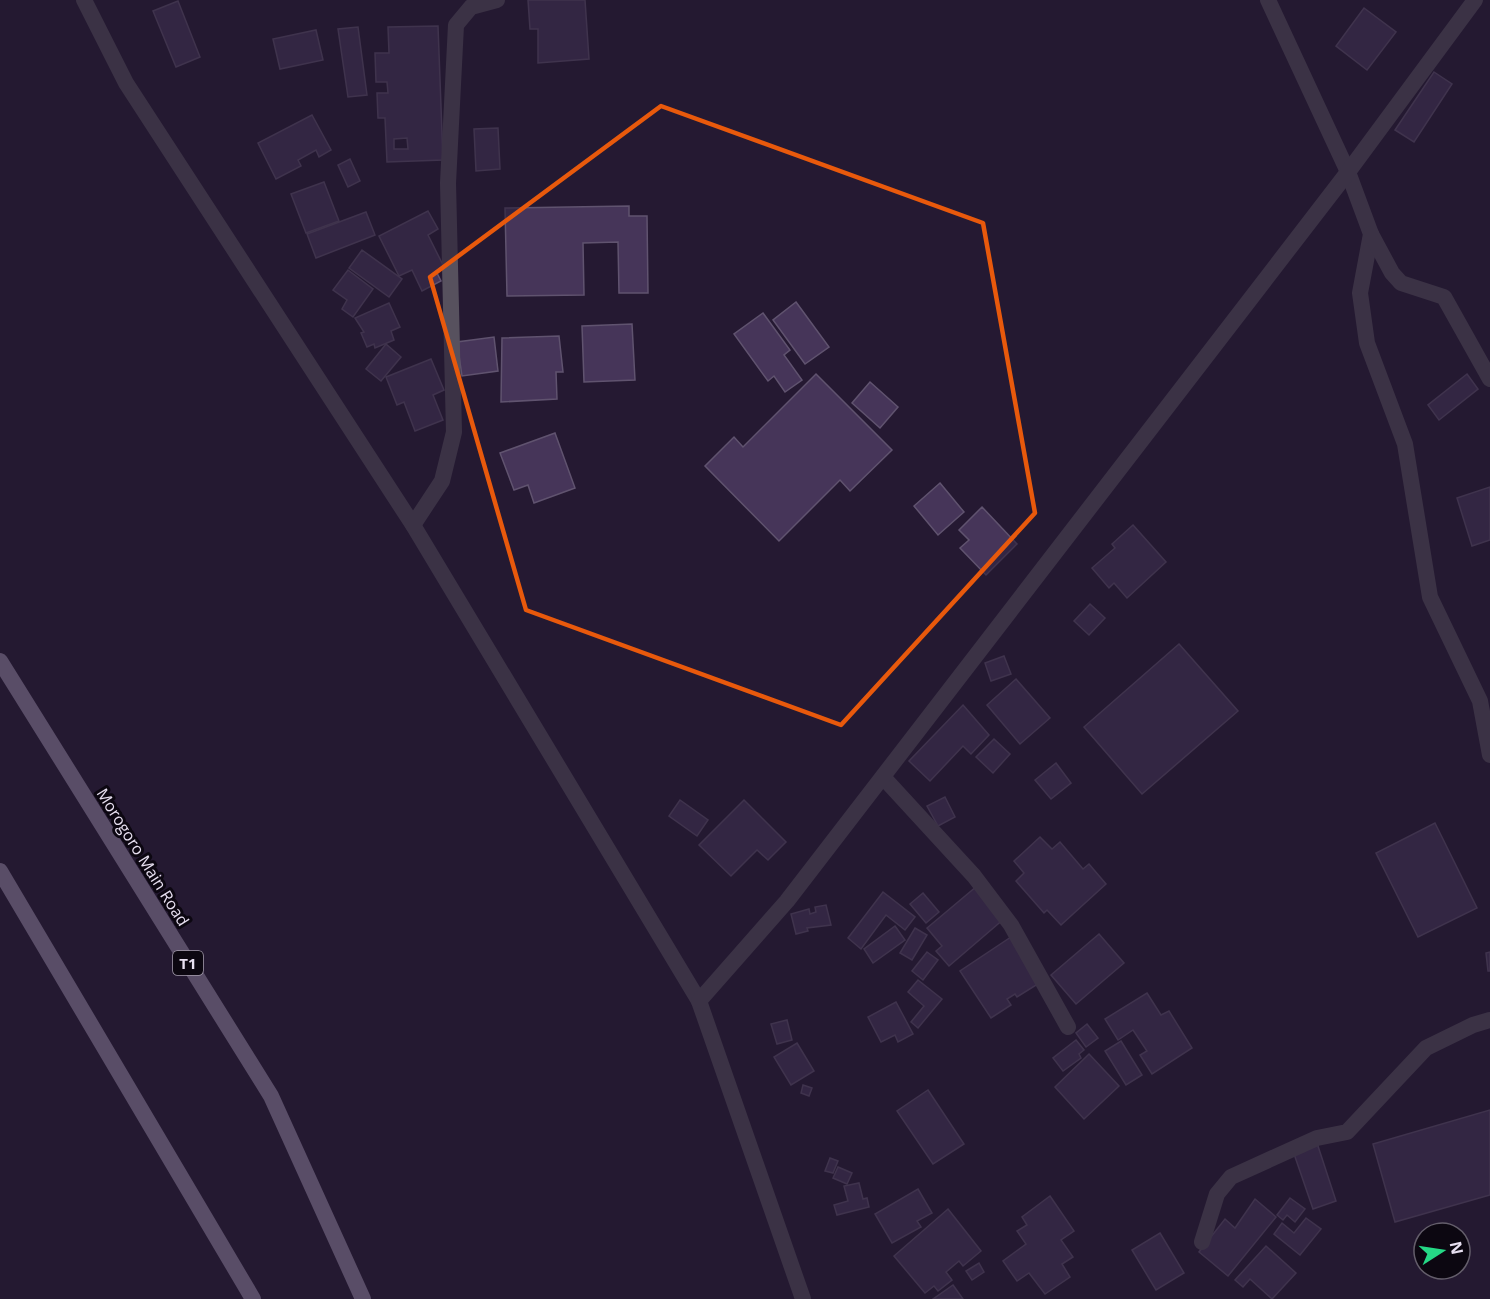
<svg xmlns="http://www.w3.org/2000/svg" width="1490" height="1299" font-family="'Open Sans',sans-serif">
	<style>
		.building { fill: #463559; stroke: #60536f; stroke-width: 1.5; fill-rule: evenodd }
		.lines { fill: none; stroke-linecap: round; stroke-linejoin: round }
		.minor { stroke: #57515e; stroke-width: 16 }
		.trunk { stroke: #998ca8; stroke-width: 16 }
		.marked { fill: none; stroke: #e8590c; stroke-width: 4.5; stroke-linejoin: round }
		.labels { text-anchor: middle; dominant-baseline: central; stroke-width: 6; stroke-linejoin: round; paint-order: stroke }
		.shield { fill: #0c0711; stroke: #a69fae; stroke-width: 1.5 }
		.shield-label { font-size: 15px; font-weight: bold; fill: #e8e0f1 }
		.street-label { font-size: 16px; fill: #e8e0f1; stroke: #0c0711 }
	</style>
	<rect width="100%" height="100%" fill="#251932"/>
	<g class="building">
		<path d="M528 0H585L589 59 538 63V29H530Z"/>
		<path d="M178 1 200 57 176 67 153 11Z"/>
		<path d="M1364 8 1396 32 1367 70 1336 46Z"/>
		<path d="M438 26 443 160 387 162 385 118H378L377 93H388L387 82H376L375 53H389L388 27ZM407 138 408 149H394V139Z"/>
		<path d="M358 27 367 95 348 97 338 29Z"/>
		<path d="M316 30 323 60 280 69 273 39Z"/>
		<path d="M1434 72 1452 84 1414 142 1395 130Z"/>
		<path d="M312 115 331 150 319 157 316 150 298 160 301 166 276 179 258 143Z"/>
		<path d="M498 128 500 169 476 171 474 129Z"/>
		<path d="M350 159 360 181 348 187 338 165Z"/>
		<path d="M324 182 339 221 306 233 291 194Z"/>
		<path d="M629 206V216H647L648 293H619L618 242 583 243 584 295 507 296 505 208Z"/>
		<path d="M428 211 438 229 428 235 444 267 436 271 441 281 422 291 412 270 399 276 379 236Z"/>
		<path d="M366 212 375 235 316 258 307 234Z"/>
		<path d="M362 250 402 279 389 297 349 268Z"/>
		<path d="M348 270 373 289 353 317 342 309 347 300 333 290Z"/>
		<path d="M796 302 829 347 805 364 773 320Z"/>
		<path d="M389 303 400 327 391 331 394 340 375 348 374 344 367 347 361 333 364 332 355 318Z"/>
		<path d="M763 313 790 350 784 355 802 380 785 392 774 376 768 381 734 334Z"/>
		<path d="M632 324 635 380 584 382 582 326Z"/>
		<path d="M559 336 563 372H556L557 399 501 402 502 338Z"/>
		<path d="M494 337 498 371 462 376 457 342Z"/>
		<path d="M386 344 401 357 381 381 366 369Z"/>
		<path d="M431 359 444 390 433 395 443 420 415 431 404 402 397 405 386 377Z"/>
		<path d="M816 374 892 450 850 491 840 480 779 541 705 466 734 437 743 447Z"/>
		<path d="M1467 374 1478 389 1439 420 1428 405Z"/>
		<path d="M870 382 898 407 880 428 852 403Z"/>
		<path d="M555 433 575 488 534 503 528 485 514 490 500 453Z"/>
		<path d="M940 483 964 512 938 535 914 506Z"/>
		<path d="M1490 487V540L1472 546 1457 498Z"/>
		<path d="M982 507 1017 544 986 575 960 548 969 540 959 530Z"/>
		<path d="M1133 525 1166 562 1127 598 1114 583 1109 588 1092 568 1115 548 1112 544Z"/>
		<path d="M1090 604 1105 618 1089 635 1074 621Z"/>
		<path d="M1179 644 1238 711 1142 794 1084 727Z"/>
		<path d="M1004 656 1011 674 991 681 985 663Z"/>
		<path d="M1016 679 1050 718 1020 744 987 705Z"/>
		<path d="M963 705 989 735 971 754 963 746 930 781 909 761Z"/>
		<path d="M994 739 1010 754 993 773 976 757Z"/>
		<path d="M1056 763 1071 783 1051 799 1035 780Z"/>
		<path d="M945 797 955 817 938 826 927 806Z"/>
		<path d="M680 800 708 820 697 836 669 816Z"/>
		<path d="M744 800 786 842 768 860 757 850 731 876 699 845Z"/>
		<path d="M1435 823 1477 908 1418 937 1376 853Z"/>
		<path d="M1040 837 1052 849 1060 842 1083 869 1089 864 1106 884 1061 925 1047 910 1044 913 1016 881 1024 873 1014 861Z"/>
		<path d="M977 886 1005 918 949 966 936 951 942 946 927 928Z"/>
		<path d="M883 892 915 917 905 930 886 915 861 949 848 938Z"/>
		<path d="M923 893 939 912 926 923 910 904Z"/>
		<path d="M826 905 831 925 807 928 808 931 796 934 791 914 809 909 810 914 816 912 815 907Z"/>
		<path d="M895 926 905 940 873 963 864 949Z"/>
		<path d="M915 928 927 935 912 960 900 953Z"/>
		<path d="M1099 934 1124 963 1076 1004 1051 975Z"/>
		<path d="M1011 937 1041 982 1017 997 1015 994 1007 999 1011 1005 991 1018 960 971Z"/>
		<path d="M927 952 938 960 923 980 912 971Z"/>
		<path d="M1490 952V971H1488L1486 953Z"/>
		<path d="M918 980 942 999 918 1028 911 1022 924 1006 908 992Z"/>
		<path d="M1147 993 1161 1015 1169 1011 1192 1048 1152 1074 1140 1055 1147 1051 1133 1030 1118 1040 1105 1019Z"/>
		<path d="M896 1002 913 1034 898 1042 895 1035 881 1042 868 1017Z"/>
		<path d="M787 1020 792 1040 777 1044 771 1024Z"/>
		<path d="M1087 1024 1098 1038 1086 1047 1076 1033Z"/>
		<path d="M1076 1040 1084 1050 1079 1054 1081 1058 1063 1071 1053 1058Z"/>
		<path d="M1121 1041 1142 1075 1126 1085 1105 1051Z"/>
		<path d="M797 1043 814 1071 791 1085 774 1057Z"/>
		<path d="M1089 1054 1119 1086 1084 1119 1055 1087Z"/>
		<path d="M803 1085 812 1088 809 1096 801 1093Z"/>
		<path d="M928 1090 964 1144 933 1164 897 1111Z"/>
		<path d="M1490 1110V1195L1395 1222 1373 1144Z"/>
		<path d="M1317 1143 1336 1201 1313 1209 1293 1151Z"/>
		<path d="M830 1158 838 1161 833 1173 825 1171Z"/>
		<path d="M838 1167 852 1173 847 1184 833 1178Z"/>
		<path d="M859 1183 863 1199 867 1198 869 1207 837 1215 834 1205 848 1201 844 1186Z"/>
		<path d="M918 1189 932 1213 917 1221 921 1227 892 1243 875 1214Z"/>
		<path d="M1050 1196 1074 1231 1061 1240 1073 1257 1062 1264 1070 1277 1045 1294 1029 1273 1017 1281 1003 1261 1026 1244 1017 1231 1027 1225 1022 1217Z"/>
		<path d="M1290 1198 1305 1209 1295 1222 1287 1215 1283 1220 1277 1215Z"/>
		<path d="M1255 1199 1276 1217 1228 1276 1199 1252 1225 1219 1235 1228Z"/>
		<path d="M948 1209 981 1251 963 1266 959 1261 946 1272 952 1280 938 1291 934 1286 925 1293 894 1256Z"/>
		<path d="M1306 1218 1321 1229 1300 1255 1274 1234 1282 1223 1294 1233Z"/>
		<path d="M1160 1233 1184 1273 1156 1290 1132 1250Z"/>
		<path d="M1266 1246 1296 1273 1272 1299 1250 1279 1243 1287 1235 1280Z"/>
		<path d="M979 1263 984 1272 972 1280 966 1271Z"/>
		<path d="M953 1285 963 1299H933Z"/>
	</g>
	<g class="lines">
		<g class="minor">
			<path d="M84 0 126 83 413 525 699 1001 803 1299"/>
			<path d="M1268 0 1348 172 1371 234 1360 293 1367 343 1405 444 1430 597 1480 701 1490 755"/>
			<path d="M1371 234 1392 273 1401 283 1444 297 1490 379"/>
			<path d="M413 525 442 481 454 432 448 183 456 25 471 7 497 0"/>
			<path d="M883 777 974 876 1011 925 1068 1027"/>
			<path d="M699 1001 787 901 1348 172 1475 0"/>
			<path d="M1202 1242 1217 1194 1231 1177 1317 1138 1347 1132 1426 1048 1473 1025 1490 1020"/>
		</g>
		<g class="trunk">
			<path d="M0 661 271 1096 363 1299"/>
			<path d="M0 871 253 1299"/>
		</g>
	</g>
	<path d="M0 0H1490V1299H0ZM661 106 983 223 1035 513 841 725 526 610 430 277Z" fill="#251932" fill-opacity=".55" fill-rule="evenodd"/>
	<path class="marked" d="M661 106 983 223 1035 513 841 725 526 610 430 277Z"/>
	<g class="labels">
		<rect class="shield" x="173" y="951" width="30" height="24" rx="4.5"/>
		<g class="shield-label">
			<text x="188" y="963">T1</text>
		</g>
		<g class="street-label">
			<text transform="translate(143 857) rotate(58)">Morogoro Main Road</text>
		</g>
	</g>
	<g transform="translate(1442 1251) rotate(78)"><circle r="28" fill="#0c0711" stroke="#645e6b" stroke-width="1.5"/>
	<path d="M0-4.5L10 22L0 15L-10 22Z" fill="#25d886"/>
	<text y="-9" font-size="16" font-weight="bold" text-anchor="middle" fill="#e8e0f1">N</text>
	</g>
</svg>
